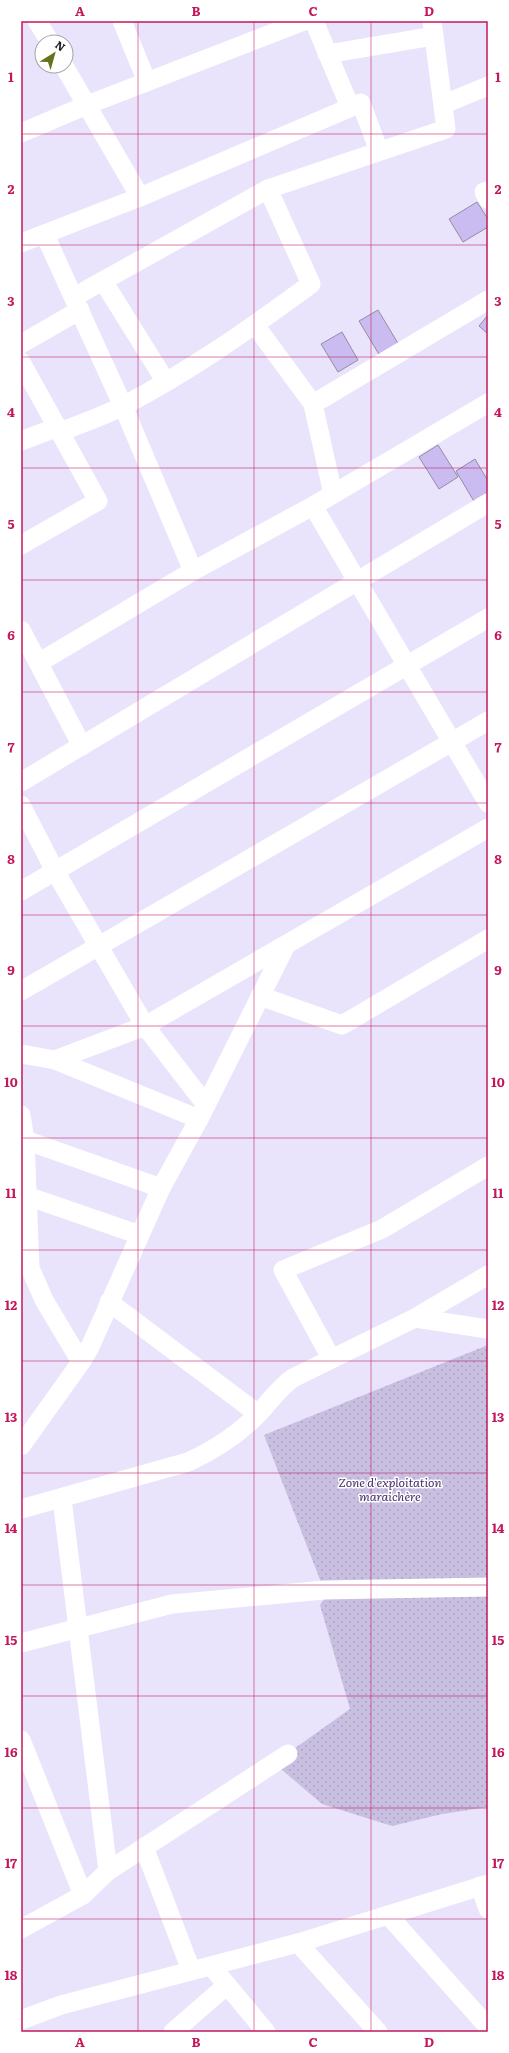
<svg xmlns="http://www.w3.org/2000/svg" width="509" height="2053" font-family="Literata,serif">
	<style>
		.garden { fill: url(#garden-dots) }
		.building { fill: #cabcf0; stroke: #938da3 }
		.lines { fill: none; stroke-linecap: round; stroke-linejoin: round }
		.minor { stroke: #fff; stroke-width: 19 }
		.grid { fill: none; stroke: #c2185b; stroke-width: 1; stroke-opacity: 0.55 }
		.labels { text-anchor: middle; dominant-baseline: central; stroke-width: 3; stroke-linejoin: round; paint-order: stroke }
		.park-label { font-size: 12px; font-style: italic; fill: #452f6c; stroke: #fff }
		.neatline { fill: none; stroke: #c2185b; stroke-width: 1.5 }
		.grid-label { font-size: 13px; text-anchor: middle; font-weight: bold; fill: #c2185b }
	</style>
	<defs>
		<pattern id="garden-dots" width="8" height="8" patternUnits="userSpaceOnUse"><rect width="8" height="8" fill="#c8bfe1"/><path d="M2 2h.1M6 6h.1" fill="none" stroke="#aba4c1" stroke-width="1.8" stroke-linecap="round"/></pattern>
	</defs>
	<rect width="100%" height="100%" fill="#eae3fc"/>
	<path class="garden" d="M488 1345V1807L442 1814 392 1826 322 1804 274 1763 350 1709 320 1605 331 1590H324L264 1435Z"/>
	<g class="building">
		<path d="M477 202 488 219V227L463 242 449 219Z"/>
		<path d="M378 310 399 345 380 356 359 321Z"/>
		<path d="M488 315V334L479 326Z"/>
		<path d="M342 332 358 360 338 372 321 344Z"/>
		<path d="M438 445 458 477 439 489 419 457Z"/>
		<path d="M475 459 488 481V495L475 503 456 471Z"/>
	</g>
	<g class="lines">
		<g class="minor">
			<path d="M37 21 50 42"/>
			<path d="M122 21 147 82"/>
			<path d="M314 21 350 107"/>
			<path d="M327 54 434 36"/>
			<path d="M64 66 140 197"/>
			<path d="M444 104 488 86"/>
			<path d="M21 133 87 105 304 21"/>
			<path d="M488 191 484 192 488 199"/>
			<path d="M45 235 123 406 193 571"/>
			<path d="M21 243 140 197 361 103 379 151"/>
			<path d="M103 281 166 382"/>
			<path d="M74 297 268 189 446 129 432 21"/>
			<path d="M255 325 313 404 333 494"/>
			<path d="M21 344 80 310"/>
			<path d="M21 362 98 501 21 545"/>
			<path d="M313 404 488 300"/>
			<path d="M61 432C82 423 104 416 125 405 190 371 251 328 311 284L268 189"/>
			<path d="M21 441 58 427"/>
			<path d="M313 506 488 803"/>
			<path d="M21 630 82 746"/>
			<path d="M40 662 193 571 313 506 488 403"/>
			<path d="M21 782 488 503"/>
			<path d="M21 805 55 871 145 1026 206 1105"/>
			<path d="M21 891 488 618"/>
			<path d="M21 991 488 721"/>
			<path d="M260 996 342 1025 488 939"/>
			<path d="M21 1054 55 1060 145 1026 488 828"/>
			<path d="M55 1060 199 1119"/>
			<path d="M21 1115 25 1140 30 1268 44 1300 81 1362"/>
			<path d="M25 1140 161 1188"/>
			<path d="M27 1196 140 1235"/>
			<path d="M109 1302 258 1414"/>
			<path d="M415 1318 488 1329"/>
			<path d="M331 1358 283 1270 382 1229 488 1166"/>
			<path d="M21 1446 81 1362 90 1347 161 1188 199 1119 286 945"/>
			<path d="M62 1499 108 1871"/>
			<path d="M21 1509 188 1462C214 1450 239 1434 259 1413 270 1401 279 1388 293 1378L415 1318 488 1275"/>
			<path d="M21 1643 172 1604 324 1590 488 1587"/>
			<path d="M21 1740 83 1895"/>
			<path d="M144 1847 191 1970"/>
			<path d="M480 1886 488 1909"/>
			<path d="M388 1915 488 2027"/>
			<path d="M21 1929 83 1895 108 1871 288 1754"/>
			<path d="M298 1943 378 2032"/>
			<path d="M212 1967 266 2032"/>
			<path d="M21 2020 61 2005 298 1943 488 1884"/>
			<path d="M173 2032 227 1985"/>
		</g>
	</g>
	<path class="grid" d="M138 21V2032M254 21V2032M371 21V2032M21 134H488M21 245H488M21 357H488M21 468H488M21 580H488M21 692H488M21 803H488M21 915H488M21 1026H488M21 1138H488M21 1250H488M21 1361H488M21 1473H488M21 1585H488M21 1696H488M21 1808H488M21 1919H488"/>
	<g class="labels">
		<g class="park-label">
			<text x="390" y="1482">Zone d'exploitation<tspan x="390" dy="14">maraichère</tspan></text>
		</g>
	</g>
	<rect width="509" height="2053" fill="none" stroke="#ffffff" stroke-width="44"/>
	<g transform="translate(54 54) rotate(37)"><circle r="19" fill="#ffffff" stroke="#a5a4a8"/>
	<path d="M0-3L7 15L0 10L-7 15Z" fill="#66721c"/>
	<text y="-6" font-size="11" font-weight="bold" text-anchor="middle" fill="#1e1c25">N</text>
	</g>
	<rect x="22" y="22" width="465" height="2009" class="neatline"/>
	<g class="grid-label">
		<text x="80" y="16">A</text>
		<text x="196" y="16">B</text>
		<text x="313" y="16">C</text>
		<text x="429" y="16">D</text>
		<text x="11" y="82">1</text>
		<text x="498" y="82">1</text>
		<text x="11" y="194">2</text>
		<text x="498" y="194">2</text>
		<text x="11" y="306">3</text>
		<text x="498" y="306">3</text>
		<text x="11" y="417">4</text>
		<text x="498" y="417">4</text>
		<text x="11" y="529">5</text>
		<text x="498" y="529">5</text>
		<text x="11" y="640">6</text>
		<text x="498" y="640">6</text>
		<text x="11" y="752">7</text>
		<text x="498" y="752">7</text>
		<text x="11" y="864">8</text>
		<text x="498" y="864">8</text>
		<text x="11" y="975">9</text>
		<text x="498" y="975">9</text>
		<text x="11" y="1087">10</text>
		<text x="498" y="1087">10</text>
		<text x="11" y="1198">11</text>
		<text x="498" y="1198">11</text>
		<text x="11" y="1310">12</text>
		<text x="498" y="1310">12</text>
		<text x="11" y="1422">13</text>
		<text x="498" y="1422">13</text>
		<text x="11" y="1533">14</text>
		<text x="498" y="1533">14</text>
		<text x="11" y="1645">15</text>
		<text x="498" y="1645">15</text>
		<text x="11" y="1757">16</text>
		<text x="498" y="1757">16</text>
		<text x="11" y="1868">17</text>
		<text x="498" y="1868">17</text>
		<text x="11" y="1980">18</text>
		<text x="498" y="1980">18</text>
		<text x="80" y="2047">A</text>
		<text x="196" y="2047">B</text>
		<text x="313" y="2047">C</text>
		<text x="429" y="2047">D</text>
	</g>
</svg>
